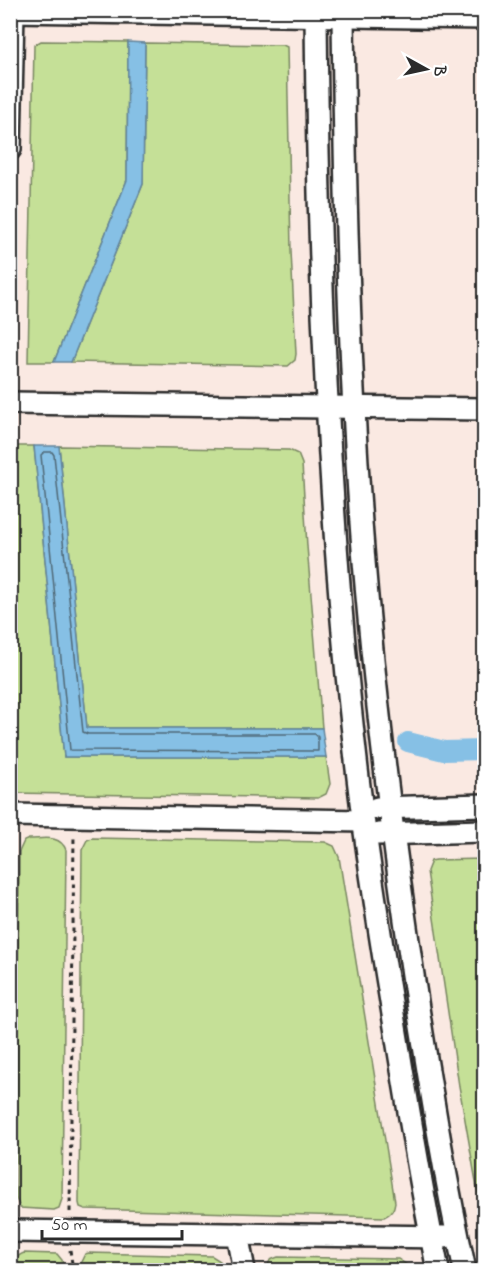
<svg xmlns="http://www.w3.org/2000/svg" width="495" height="1281" font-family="'Indie Flower',sans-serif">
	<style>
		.green { fill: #c5e097; stroke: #788661; stroke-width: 1.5 }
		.water { fill: #86c0e5; stroke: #62849b; stroke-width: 1.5 }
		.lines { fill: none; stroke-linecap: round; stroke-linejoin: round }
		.shore { stroke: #4f6775; stroke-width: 1.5 }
		.canal { stroke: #86c0e5; stroke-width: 20 }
		.minor-casing { stroke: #2b2b2b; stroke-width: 26 }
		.path { stroke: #2b2b2b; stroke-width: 3; stroke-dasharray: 4.5 4.5; stroke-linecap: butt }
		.minor { stroke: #fff; stroke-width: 21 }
	</style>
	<rect width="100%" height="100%" fill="#fae9e2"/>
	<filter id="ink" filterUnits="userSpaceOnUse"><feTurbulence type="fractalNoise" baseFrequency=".0167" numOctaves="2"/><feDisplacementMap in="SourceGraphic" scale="12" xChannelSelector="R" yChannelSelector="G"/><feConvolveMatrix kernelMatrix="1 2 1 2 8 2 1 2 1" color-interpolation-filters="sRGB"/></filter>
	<g filter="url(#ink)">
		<g class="green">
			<path d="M41 41 128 42 127 180 54 362H28L34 45Z"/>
			<path d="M145 43 283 45 287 47 291 251 296 354 295 360 288 366 71 362 143 184Z"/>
			<path d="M11 446H34L64 757H326L330 784 326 794 318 798 11 793Z"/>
			<path d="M59 446 289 450 298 454 302 464 307 546 322 728H87Z"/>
			<path d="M92 838 325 842 334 846 339 857 395 1202C394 1210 391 1214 384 1217L85 1209 80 1207 79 1203 82 850 87 840Z"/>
			<path d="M29 839C43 839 60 834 66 850L62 1199 59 1208 54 1210 20 1208 16 1198 19 852 24 841Z"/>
			<path d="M484 859V1227L459 1086 427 871 431 861 436 860Z"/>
			<path d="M24 1253 57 1254 62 1260 64 1270H14C15 1263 15 1256 24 1253Z"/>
			<path d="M89 1253 212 1256 220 1261 222 1270H81L80 1264 85 1254Z"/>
			<path d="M278 1257 398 1259 407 1265 409 1270H266L270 1260Z"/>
		</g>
		<g class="water">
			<path d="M128 42 145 43 143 184 71 362H54L127 180Z"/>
			<path d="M34 446H59L87 728H322L326 757H64Z"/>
		</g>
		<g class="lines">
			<path class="shore" d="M44 452H52L54 455 83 732 88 734H315L318 737V751L70 750 41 455Z"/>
			<path class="canal" d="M408 742 444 751 484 750"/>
			<defs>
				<g id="minor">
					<path d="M10 11 484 18"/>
					<path d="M316 16C318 267 328 520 357 769 366 849 379 929 392 1008 406 1096 420 1183 438 1270"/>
					<path d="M343 16C345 189 349 363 362 536 374 694 394 851 418 1008 432 1096 446 1184 465 1270"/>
					<path d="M10 149 13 11"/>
					<path d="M10 403 484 409"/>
					<path d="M377 808 484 805"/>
					<path d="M10 815 363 821"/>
					<path d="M378 834 484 831"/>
					<path d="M10 1231 445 1237"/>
					<path d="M237 1234 244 1270"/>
				</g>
			</defs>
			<use href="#minor" class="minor-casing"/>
			<g class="path">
				<path d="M70 1212 74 834"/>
				<path d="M70 1250 73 1270"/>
			</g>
			<use href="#minor" class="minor"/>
		</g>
	</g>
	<rect width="495" height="1281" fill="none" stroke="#fff" stroke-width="36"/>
	<rect x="18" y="18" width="459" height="1245" fill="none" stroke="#2b2b2b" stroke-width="2" filter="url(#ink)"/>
	<g transform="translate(426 69) rotate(98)" stroke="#ffffff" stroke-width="4.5" paint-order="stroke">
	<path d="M0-4.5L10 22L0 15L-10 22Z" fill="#2b2b2b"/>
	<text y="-9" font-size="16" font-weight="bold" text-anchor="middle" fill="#2b2b2b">B</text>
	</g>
	<path d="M42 1230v9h140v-9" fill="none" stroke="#2b2b2b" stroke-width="3"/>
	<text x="51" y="1230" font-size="18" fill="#2b2b2b" stroke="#ffffff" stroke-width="4.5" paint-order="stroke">50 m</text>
</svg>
